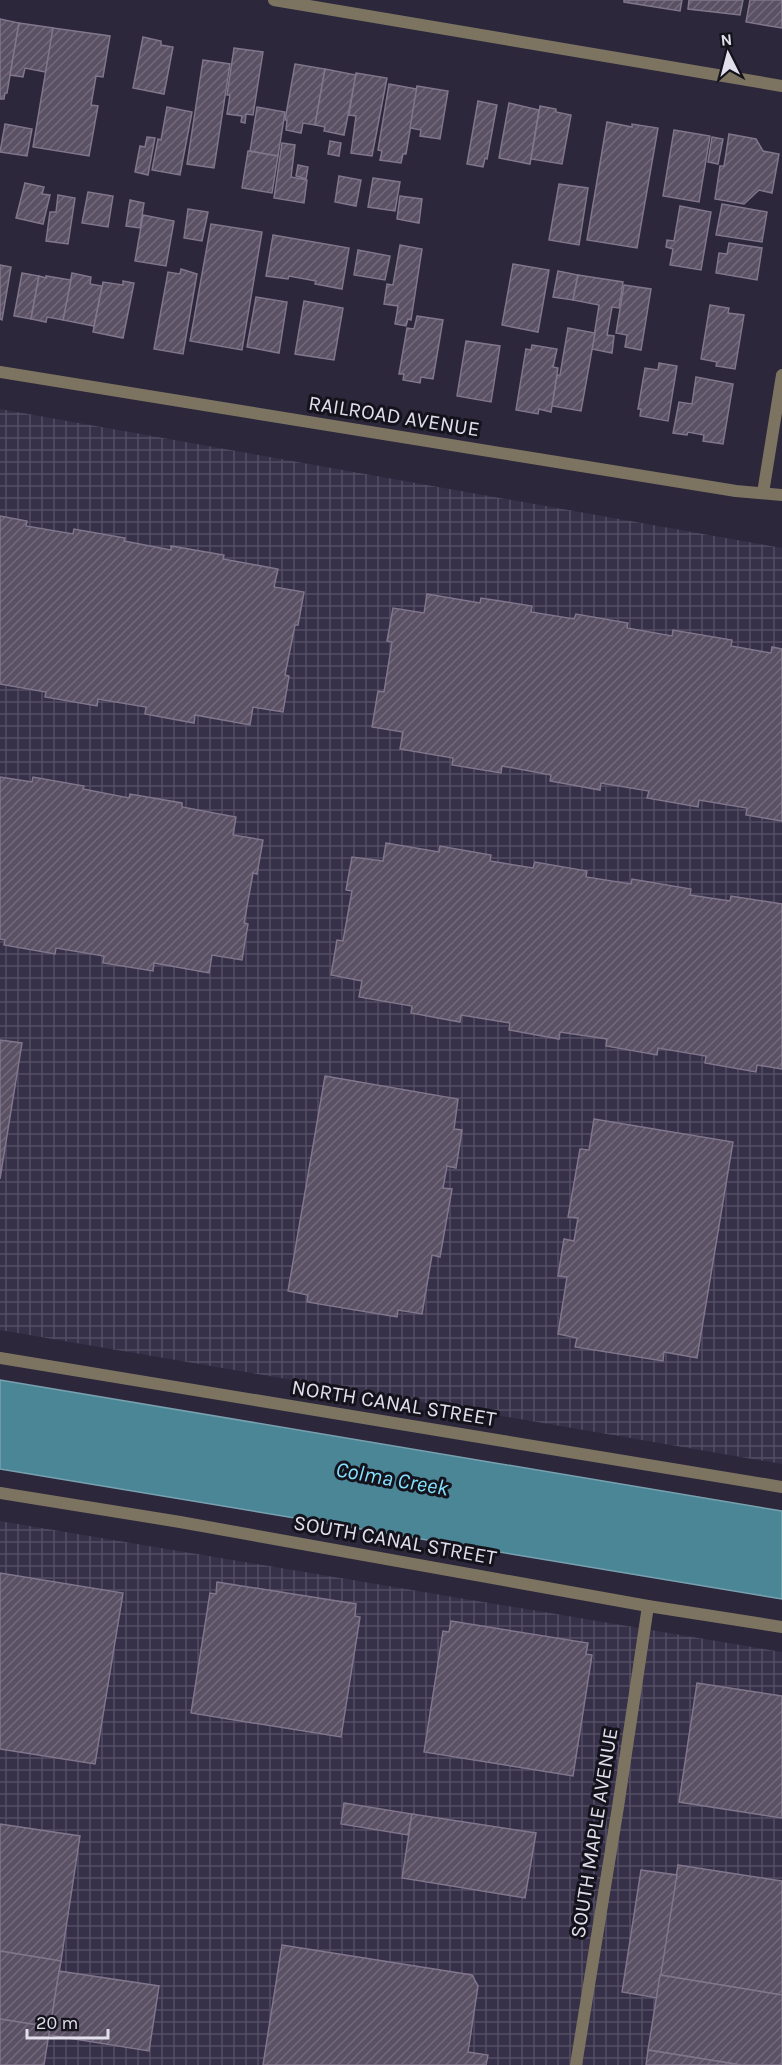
<svg xmlns="http://www.w3.org/2000/svg" width="782" height="2065" font-family="Karla,sans-serif">
	<style>
		.industrial { fill: url(#industrial-grid) }
		.water { fill: #4b8697; stroke: #78a1b0; stroke-width: 1.5 }
		.building { fill: url(#building-hatch); stroke: #81768c; stroke-width: 1.5 }
		.lines { fill: none; stroke-linecap: round; stroke-linejoin: round }
		.minor { stroke: #7c7461; stroke-width: 12 }
		.labels { text-anchor: middle; dominant-baseline: central; stroke-width: 6; stroke-linejoin: round; paint-order: stroke }
		.street-label { font-size: 21px; fill: #e1dfec; stroke: #14121b }
		.water-label { font-size: 22px; font-style: italic; fill: #84e1fe; stroke: #14121b }
	</style>
	<defs>
		<pattern id="industrial-grid" width="8" height="8" patternUnits="userSpaceOnUse" patternTransform="scale(1.5)"><rect width="8" height="8" fill="#363049"/><path d="M0 4h8M4 0v8" fill="none" stroke="#534e63"/></pattern>
		<pattern id="building-hatch" width="6" height="6" patternUnits="userSpaceOnUse" patternTransform="scale(1.5)"><rect width="6" height="6" fill="#5b5165"/><path d="M-1 1l2-2M0 6l6-6M5 7l2-2" fill="none" stroke="#726a7b"/></pattern>
	</defs>
	<rect width="100%" height="100%" fill="#2c273b"/>
	<g class="industrial">
		<path d="M0 409 782 548V1464L0 1330Z"/>
		<path d="M0 1521 782 1652V2065H0Z"/>
	</g>
	<path class="water" d="M0 1380 782 1511V1599L0 1469Z"/>
	<g class="building">
		<path d="M624 0H682L680 11 624 2Z"/>
		<path d="M689 0H743L740 15 688 9Z"/>
		<path d="M750 0H782V28L746 22Z"/>
		<path d="M0 19 19 23 7 93H5L4 99H0Z"/>
		<path d="M19 23 53 28 46 72 25 68 23 77 10 75Z"/>
		<path d="M53 28 110 36 103 77 96 76 91 105 98 106 89 156 33 147Z"/>
		<path d="M143 37 161 41V45L173 47 164 94 133 88Z"/>
		<path d="M234 48 263 52 253 115 246 114 245 123 241 122 242 116 227 114 230 95H227Z"/>
		<path d="M203 60 230 64 214 168 187 164Z"/>
		<path d="M295 64 325 69 315 125 303 123 301 133 286 130 287 120H285Z"/>
		<path d="M325 69 356 75 344 135 324 131 325 127 315 125Z"/>
		<path d="M356 73 387 78 372 156 351 153 356 116 349 115Z"/>
		<path d="M389 84 417 89 406 154H403L401 163 380 160 382 151 378 150Z"/>
		<path d="M417 86 448 91 440 139 420 136 421 130 410 128Z"/>
		<path d="M478 101 497 105 487 159 485 158 483 167 467 164Z"/>
		<path d="M509 103 539 110 530 164 499 158Z"/>
		<path d="M540 106 556 109V112L571 115 562 164 531 159Z"/>
		<path d="M167 107 192 112 180 175 152 170 158 139 161 140Z"/>
		<path d="M257 107 285 112 278 156 250 151Z"/>
		<path d="M607 122 632 127V124L658 128 637 248 587 240Z"/>
		<path d="M5 124 32 129 27 156 0 152Z"/>
		<path d="M674 130 710 136 699 202 663 196Z"/>
		<path d="M729 134 756 139 763 151 779 154 772 193 759 190 744 204 715 199 720 166H724Z"/>
		<path d="M147 137 155 138 148 175 135 172 140 146 145 147Z"/>
		<path d="M712 137 723 139 718 164 708 162Z"/>
		<path d="M330 141 341 143 339 156 328 154Z"/>
		<path d="M282 143 295 145 291 177 307 180 304 203 274 198Z"/>
		<path d="M248 151 278 156 272 193 242 188Z"/>
		<path d="M298 165 308 167 306 179 296 176Z"/>
		<path d="M339 176 361 180 356 206 335 202Z"/>
		<path d="M373 178 400 182 395 211 368 207Z"/>
		<path d="M25 183 44 187 42 194 50 195 43 224 16 218Z"/>
		<path d="M559 184 588 188 579 245 549 240Z"/>
		<path d="M88 192 113 196 108 227 82 223Z"/>
		<path d="M58 195 75 198 68 244 46 241 50 212H56Z"/>
		<path d="M400 196 422 199 419 223 397 219Z"/>
		<path d="M130 200 144 203 140 228 126 226Z"/>
		<path d="M722 204 767 212 762 242 716 235Z"/>
		<path d="M680 206 711 212 701 270 670 265 673 249 666 247 667 240 674 241Z"/>
		<path d="M188 209 208 212 202 241 184 238Z"/>
		<path d="M143 215 174 221 166 266 135 261Z"/>
		<path d="M211 224 262 232 242 350 190 341Z"/>
		<path d="M273 235 349 248 342 289 315 284 316 281 289 276 288 279 266 276Z"/>
		<path d="M729 243 762 248 757 280 716 273 719 253 727 254Z"/>
		<path d="M400 245 422 249 411 320 408 319 406 326 395 324 398 306 384 304 387 284 393 285Z"/>
		<path d="M358 250 390 256 385 280 354 275Z"/>
		<path d="M513 264 549 270 538 332 502 325Z"/>
		<path d="M0 265 11 267 2 320 0 319Z"/>
		<path d="M181 269 197 274 183 354 154 349 168 272 180 274Z"/>
		<path d="M558 271 578 275 573 300 553 297Z"/>
		<path d="M22 273 39 276 31 319 14 316Z"/>
		<path d="M72 273 91 277 90 284 102 286 94 326 63 320Z"/>
		<path d="M578 275 623 282 619 308 612 307 607 335 614 336 612 353 592 349 599 305 573 300Z"/>
		<path d="M39 276 46 278V276L71 280 63 320 47 317 46 322 31 319Z"/>
		<path d="M123 281 134 283 123 338 93 332 103 282 123 285Z"/>
		<path d="M624 285 651 289 641 350 625 347 627 335 616 333Z"/>
		<path d="M256 297 287 302 279 353 247 347Z"/>
		<path d="M304 301 343 308 334 360 295 354Z"/>
		<path d="M710 305 729 308 728 313 744 315 735 369 716 366 717 362 701 359Z"/>
		<path d="M417 316 443 320 433 379 421 377 420 383 403 380 404 374H399L407 328 414 329Z"/>
		<path d="M568 328 595 333 581 411 552 406 557 375H560Z"/>
		<path d="M466 341 500 346 491 402 457 396Z"/>
		<path d="M532 345 557 349 553 367 558 368 551 412 539 409 538 414 516 410 526 349 531 350Z"/>
		<path d="M659 363 677 366 668 421 640 416 641 409H638L645 368 658 370Z"/>
		<path d="M696 377 733 384 723 444 703 441 704 435 688 432 687 435 673 433 679 402 692 404Z"/>
		<path d="M0 516 27 521 26 526 73 534 74 529 125 538 124 541 171 550V546L224 555 223 559 278 569 274 587 304 592 298 625H295L285 675 289 676 283 712 253 707 250 725 195 715 194 723 145 714 146 707 98 699 97 706 45 697 46 692 0 684Z"/>
		<path d="M427 594 480 603 481 598 532 606 531 612 574 619 576 614 628 623 627 628 672 636 673 630 732 640 731 646 771 653 772 647 782 649V821L746 815 747 808 699 800 698 807 647 798 649 791 601 783 600 790 550 781 551 775 502 766 501 773 452 765 453 758 400 749 403 732 372 727 378 691 384 692 392 642 387 641 393 608 424 613Z"/>
		<path d="M0 777 32 782 33 777 84 786 83 789 129 798 130 794 182 803V807L236 817 233 835 263 840 257 874 253 873 244 923 248 924 242 960 212 955 209 973 154 963 153 971 103 963 104 956 56 948 55 954 4 945 5 940 0 939Z"/>
		<path d="M386 843 439 852 440 846 491 855 490 861 533 868 535 862 587 871 586 877 631 884 632 879 691 889 690 895 730 901 731 896 782 904V1069L757 1065 756 1072 705 1063 706 1056 658 1048 657 1055 606 1046 607 1039 560 1032 559 1039 509 1030 510 1023 461 1015 460 1022 411 1013 412 1006 359 997 362 981 331 975 337 940 343 941 352 891 346 890 352 857 383 861Z"/>
		<path d="M0 1040 22 1043 0 1179Z"/>
		<path d="M325 1076 458 1099 454 1129 462 1130 456 1168 447 1166 443 1188 452 1189 440 1257 432 1255 422 1314 398 1310 397 1317 307 1302 308 1295 288 1291Z"/>
		<path d="M594 1119 733 1142 697 1358 664 1352 663 1361 575 1347 577 1338 558 1334 567 1277 558 1276 564 1239 574 1241 578 1218 568 1217 580 1149 589 1150Z"/>
		<path d="M0 1573 123 1593 95 1764 0 1749Z"/>
		<path d="M217 1582 356 1604 355 1616 360 1617 341 1737 191 1713 210 1593 216 1594Z"/>
		<path d="M451 1621 588 1643 586 1654 592 1655 573 1776 424 1752 443 1631 449 1632Z"/>
		<path d="M697 1683 782 1696V1818L679 1802Z"/>
		<path d="M344 1803 412 1814 408 1835 341 1824Z"/>
		<path d="M412 1814 536 1833 525 1898 402 1878Z"/>
		<path d="M0 1824 80 1836 61 1961 0 1951Z"/>
		<path d="M678 1865 782 1881V1995L660 1975Z"/>
		<path d="M641 1870 677 1875 657 1998 622 1992Z"/>
		<path d="M282 1945 472 1975 478 1986 468 2052 488 2055 486 2065H263Z"/>
		<path d="M0 1951 61 1961 50 2027 0 2019Z"/>
		<path d="M59 1971 159 1986 149 2051 49 2035Z"/>
		<path d="M660 1975 782 1995V2065H741L648 2050Z"/>
		<path d="M0 2019 50 2027 44 2065H0Z"/>
		<path d="M648 2050 741 2065H646Z"/>
	</g>
	<g class="lines">
		<g class="minor">
			<path d="M274 0 782 86"/>
			<path d="M0 372 736 491 782 495"/>
			<path d="M763 493 782 375"/>
			<path d="M0 1358 782 1487"/>
			<path d="M0 1493 180 1522 648 1606 782 1627"/>
			<path d="M576 2065 618 1807 648 1606"/>
		</g>
	</g>
	<g class="labels">
		<g class="street-label">
			<text transform="translate(394 416) rotate(9)">RAILROAD AVENUE</text>
			<text transform="translate(394 1403) rotate(9)">NORTH CANAL STREET</text>
			<text transform="translate(395 1540) rotate(10)">SOUTH CANAL STREET</text>
			<text transform="translate(594 1833) rotate(-81)">SOUTH MAPLE AVENUE</text>
		</g>
		<g class="water-label">
			<text transform="translate(392 1479) rotate(10)">Colma Creek</text>
		</g>
	</g>
	<g transform="translate(728 54) rotate(354)" stroke="#14121b" stroke-width="4.5" paint-order="stroke">
	<path d="M0-4.5L10 22L0 15L-10 22Z" fill="#e1dfec"/>
	<text y="-9" font-size="16" font-weight="bold" text-anchor="middle" fill="#e1dfec">N</text>
	</g>
	<path d="M27 2029v9h81v-9" fill="none" stroke="#e1dfec" stroke-width="3"/>
	<text x="36" y="2029" font-size="18" fill="#e1dfec" stroke="#14121b" stroke-width="4.5" paint-order="stroke">20 m</text>
</svg>
